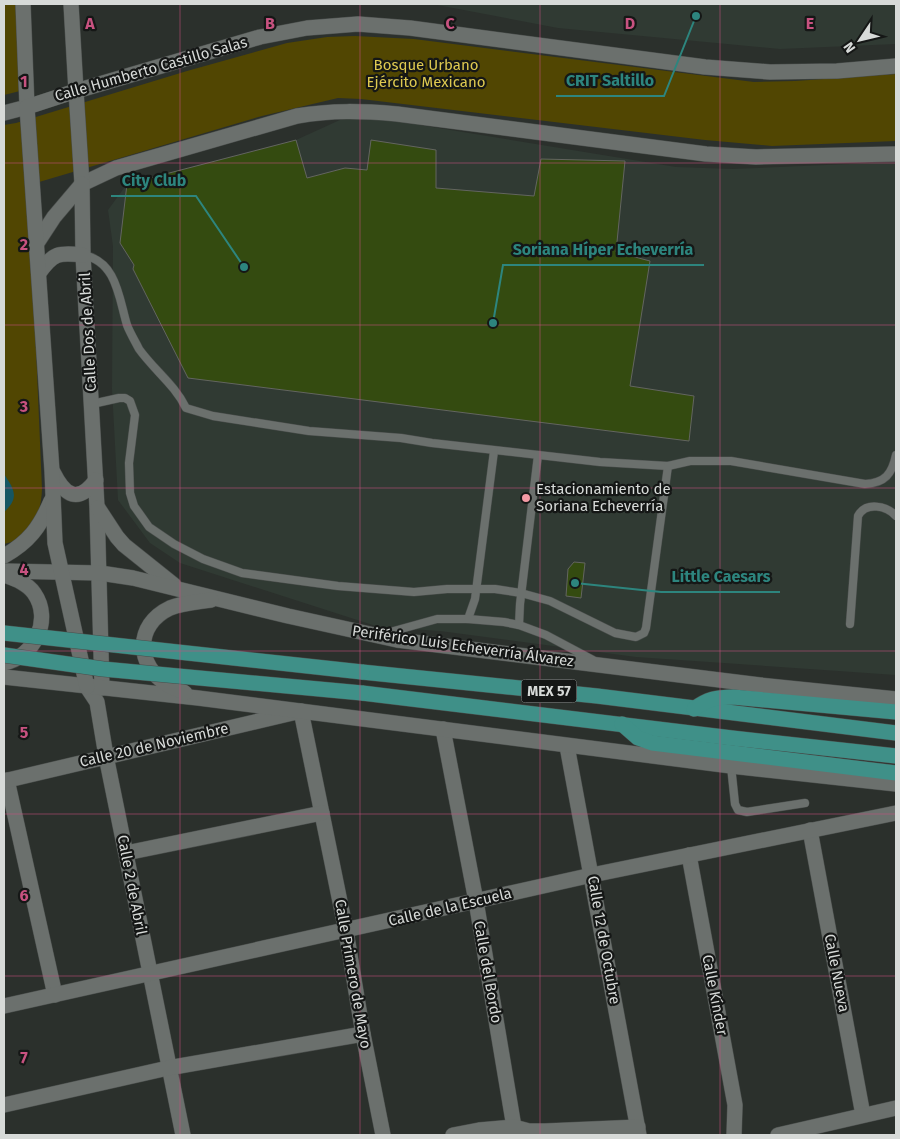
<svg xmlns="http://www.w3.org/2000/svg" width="900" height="1139" font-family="'Fira Sans',sans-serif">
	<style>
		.built { fill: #303a33 }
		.green { fill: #514602 }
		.water { fill: #155663 }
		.building { fill: #344b10; stroke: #636560 }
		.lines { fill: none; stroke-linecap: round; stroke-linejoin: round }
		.service-casing { stroke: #4a4e4c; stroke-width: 9 }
		.minor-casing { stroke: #4a4e4c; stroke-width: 16 }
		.tertiary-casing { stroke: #4a4e4c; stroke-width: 16 }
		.trunk-casing { stroke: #4a4e4c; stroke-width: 16 }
		.service { stroke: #6b706d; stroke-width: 8 }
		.minor { stroke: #6b706d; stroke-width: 15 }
		.tertiary { stroke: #6b706d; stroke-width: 15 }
		.trunk { stroke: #3f9088; stroke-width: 15 }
		.trunk-bridge-casing { stroke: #4a4e4c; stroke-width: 16; stroke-linecap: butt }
		.trunk-bridge { stroke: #3f9088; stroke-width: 15 }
		.grid { fill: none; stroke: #c85280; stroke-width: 1; stroke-opacity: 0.55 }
		.poi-dot { fill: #f49aa4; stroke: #151716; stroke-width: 2 }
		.labels { text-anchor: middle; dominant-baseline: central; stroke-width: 4.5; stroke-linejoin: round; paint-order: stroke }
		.shield { fill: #151716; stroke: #9da09e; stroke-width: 1 }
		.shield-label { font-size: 14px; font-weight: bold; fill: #d7dad8 }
		.park-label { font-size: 15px; fill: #dec950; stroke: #151716 }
		.street-label { font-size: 15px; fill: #d7dad8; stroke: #151716 }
		.poi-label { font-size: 15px; fill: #d7dad8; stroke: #151716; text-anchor: start }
		.grid-label { font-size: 16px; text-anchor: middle; font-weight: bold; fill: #c85280; stroke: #151716; stroke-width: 4.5; stroke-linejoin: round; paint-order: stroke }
		.leader { fill: none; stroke: #2d857e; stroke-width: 2 }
		.callout-dot { fill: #2d857e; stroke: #151716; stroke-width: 2 }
		.callout-label { font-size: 16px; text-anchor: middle; font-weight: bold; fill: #2d857e; stroke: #151716; stroke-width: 4.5; stroke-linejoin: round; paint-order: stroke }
	</style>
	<rect width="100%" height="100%" fill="#2b302c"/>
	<g class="built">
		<path d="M432 4H896V44L780 49 558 28Z"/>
		<path d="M353 114 676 167 732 169 896 162V675L636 657 440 631 379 627 180 563 150 543 118 500 112 389 113 246 108 210 127 184 296 140Z"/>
	</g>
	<g class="green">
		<path d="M4 4H21L24 90 4 95Z"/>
		<path d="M355 36 414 39 754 82 795 81 896 74V141L772 146 705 140 361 99 338 98 262 116 29 185 42 489C41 515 32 538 4 544V125L16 123 187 71 287 43 327 37Z"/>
	</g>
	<path class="water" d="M4 474C14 489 20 498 4 512Z"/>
	<g class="building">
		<path d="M296 140 307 178 345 168 367 170 371 140 436 150V188L534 196 541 159 625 161 616 252 650 261 630 386 694 396 689 441 188 378 133 269 134 265 120 243 127 184Z"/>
		<path d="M574 562 585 563 581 598 566 596 568 569Z"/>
	</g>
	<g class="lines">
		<defs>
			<g id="service">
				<path d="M83 255C117 261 119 299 127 325 130 333 135 341 139 349 154 370 175 385 186 408L213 416 309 431 401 438 432 443 600 462 668 466 646 628 644 633 636 637 615 633 550 601 521 593 495 589H447L414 592 338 586 242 573 203 559 174 544 149 527 134 506 130 493 129 463 135 415 130 401 125 398H119L92 404"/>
				<path d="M668 466 690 461H731L865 484C885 483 892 474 896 455"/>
				<path d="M468 619 475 599 494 451"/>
				<path d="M850 624 858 516C866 501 887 506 896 516"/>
				<path d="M519 625 520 604 538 455"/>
				<path d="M383 634 437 619H468L504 622 519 625 546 635 593 660"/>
				<path d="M731 766 735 804 738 810 747 812 805 803"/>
			</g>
			<g id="minor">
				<path d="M71 4 76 91"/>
				<path d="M4 113 27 107 23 4"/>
				<path d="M82 184 116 168 297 116C333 110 361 111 397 114L706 154 756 157 896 154"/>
				<path d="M87 687 97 702 106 756 183 1135"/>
				<path d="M443 729 476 901 514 1127"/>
				<path d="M567 746 639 1135"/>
				<path d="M7 780 55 995"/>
				<path d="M4 781 301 711 346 931 363 1034 383 1135"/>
				<path d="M810 830 863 1115"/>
				<path d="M126 853 322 813"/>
				<path d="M689 855 735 1105 734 1135"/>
				<path d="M4 1006 592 875 896 813"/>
				<path d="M4 1105 168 1068 363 1034"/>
				<path d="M453 1135 479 1130 514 1127 529 1131H545L638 1127"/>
				<path d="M778 1135 896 1108"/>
			</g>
			<g id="tertiary">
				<path d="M76 91 82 184 83 255 97 507 102 688"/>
				<path d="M37 243 54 217 82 184"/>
				<path d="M39 273C53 253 59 252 83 255"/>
				<path d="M53 472C65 496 78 504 96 480"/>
				<path d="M98 508 117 537 124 545 174 585"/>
				<path d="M4 556C29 542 40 527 51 501"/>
				<path d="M4 571 100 573 133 578 288 616 397 640 760 685 896 699"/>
				<path d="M4 663C34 657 53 620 34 593 27 583 15 579 4 575"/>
				<path d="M4 677 198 698 731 766 896 784"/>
				<path d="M87 687 55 543 52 471 27 107 76 91 260 37 307 28 358 24 410 28 705 67 770 72 837 71 896 66"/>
				<path d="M185 693C180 690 173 688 168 685 136 666 134 625 170 608 182 603 198 602 211 600"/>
			</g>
			<g id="trunk">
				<path d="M362 672 597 696 896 733"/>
				<path d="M362 693 732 738 896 756"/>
				<path d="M694 709C707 699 717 697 733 697L896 712"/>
				<path d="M622 724 638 738 652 743 896 773"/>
			</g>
		</defs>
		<use href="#service" class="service-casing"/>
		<use href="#minor" class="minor-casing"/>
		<use href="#tertiary" class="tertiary-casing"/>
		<use href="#trunk" class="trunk-casing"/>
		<use href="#service" class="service"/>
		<use href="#minor" class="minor"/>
		<use href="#tertiary" class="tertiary"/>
		<use href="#trunk" class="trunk"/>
		<defs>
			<g id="trunk-bridge">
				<path d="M4 633 362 672"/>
				<path d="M4 655 103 669 362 693"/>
			</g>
		</defs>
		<use href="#trunk-bridge" class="trunk-bridge-casing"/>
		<use href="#trunk-bridge" class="trunk-bridge"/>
	</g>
	<path class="grid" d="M180 4V1135M360 4V1135M540 4V1135M720 4V1135M4 163H896M4 325H896M4 488H896M4 651H896M4 814H896M4 976H896"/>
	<circle class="poi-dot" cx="526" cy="498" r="5"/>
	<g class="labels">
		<rect class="shield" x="521.5" y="679.5" width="55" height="23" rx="4"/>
		<g class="shield-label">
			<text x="549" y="691">MEX 57</text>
		</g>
		<g class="park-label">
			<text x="426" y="65">Bosque Urbano<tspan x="426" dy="17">Ejército Mexicano</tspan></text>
		</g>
		<g class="street-label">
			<text transform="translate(151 69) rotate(-16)">Calle Humberto Castillo Salas</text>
			<text transform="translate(88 332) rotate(-93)">Calle Dos de Abril</text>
			<text transform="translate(463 646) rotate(8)">Periférico Luis Echeverría Álvarez</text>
			<text transform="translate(154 745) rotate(-13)">Calle 20 de Noviembre</text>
			<text transform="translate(132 885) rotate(79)">Calle 2 de Abril</text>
			<text transform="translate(450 907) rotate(-13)">Calle de la Escuela</text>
			<text transform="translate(604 940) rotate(80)">Calle 12 de Octubre</text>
			<text transform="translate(488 972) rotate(80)">Calle del Bordo</text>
			<text transform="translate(837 973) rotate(79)">Calle Nueva</text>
			<text transform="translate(353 974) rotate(80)">Calle Primero de Mayo</text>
			<text transform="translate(715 995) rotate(79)">Calle Kínder</text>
		</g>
		<g class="poi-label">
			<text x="536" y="489">Estacionamiento de<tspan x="536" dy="17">Soriana Echeverría</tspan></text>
		</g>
	</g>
	<g class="grid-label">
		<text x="90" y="29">A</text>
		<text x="270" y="29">B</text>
		<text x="450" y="29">C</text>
		<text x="630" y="29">D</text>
		<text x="810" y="29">E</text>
		<text x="24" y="87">1</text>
		<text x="24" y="250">2</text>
		<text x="24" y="412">3</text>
		<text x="24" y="575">4</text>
		<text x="24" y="738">5</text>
		<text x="24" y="901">6</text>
		<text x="24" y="1063">7</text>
	</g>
	<path class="leader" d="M696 16L664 96H556M244 267L196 196H111M493 323L503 265H704M575 583L661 592H780"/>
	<g class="callout-dot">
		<circle cx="696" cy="16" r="5"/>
		<circle cx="244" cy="267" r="5"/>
		<circle cx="493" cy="323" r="5"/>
		<circle cx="575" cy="583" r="5"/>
	</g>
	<g class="callout-label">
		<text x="610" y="86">CRIT Saltillo</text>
		<text x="154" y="186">City Club</text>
		<text x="603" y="255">Soriana Híper Echeverría</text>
		<text x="721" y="582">Little Caesars</text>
	</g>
	<rect width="900" height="1139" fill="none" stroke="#d7dad8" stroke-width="10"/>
	<g transform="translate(860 40) rotate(235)" stroke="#151716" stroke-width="4" paint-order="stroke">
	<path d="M0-4L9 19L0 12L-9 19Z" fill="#d7dad8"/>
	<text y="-8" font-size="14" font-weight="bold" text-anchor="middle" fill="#d7dad8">N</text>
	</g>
</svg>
